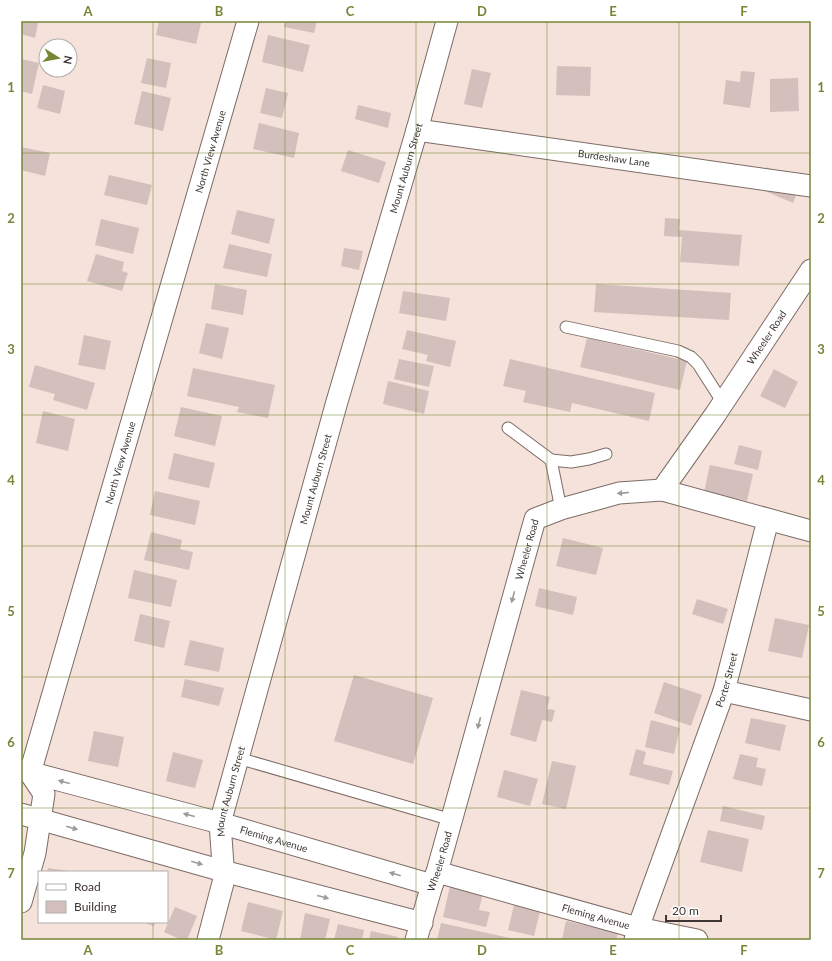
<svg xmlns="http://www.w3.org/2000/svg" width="832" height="961" font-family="Lato,sans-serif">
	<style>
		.building { fill: #d3bfbc }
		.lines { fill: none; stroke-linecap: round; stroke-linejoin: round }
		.lane-casing { stroke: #7d6c66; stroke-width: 13 }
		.street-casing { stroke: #7d6c66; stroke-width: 23 }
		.lane { stroke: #fff; stroke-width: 11 }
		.street { stroke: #fff; stroke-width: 21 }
		.oneway { fill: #9e9a99 }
		.grid { fill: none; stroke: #758737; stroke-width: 1; stroke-opacity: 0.55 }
		.labels { text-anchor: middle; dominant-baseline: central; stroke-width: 3.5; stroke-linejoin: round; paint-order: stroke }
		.street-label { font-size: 10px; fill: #3e3633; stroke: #fff }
		.neatline { fill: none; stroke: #758737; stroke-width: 1.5 }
		.grid-label { font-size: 13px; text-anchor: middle; font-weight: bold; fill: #758737 }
	</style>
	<rect width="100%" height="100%" fill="#f5e2da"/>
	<g class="building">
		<path d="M21 21H29L38 23 35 38 21 34Z"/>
		<path d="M159 21H190L201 23 196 44 156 35Z"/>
		<path d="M285 21H317L314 33 284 27Z"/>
		<path d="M268 35 310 45 303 72 262 62Z"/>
		<path d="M147 58 171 63 166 88 141 83Z"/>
		<path d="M21 59 39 63 32 94 21 91Z"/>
		<path d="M557 66 591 67 590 96 556 95Z"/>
		<path d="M472 69 491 73 482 108 464 104Z"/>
		<path d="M741 71 755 72 750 108 723 104 726 80 740 82Z"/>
		<path d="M798 78 799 111 770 112V79Z"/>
		<path d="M43 85 65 91 60 114 37 108Z"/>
		<path d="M266 88 288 93 282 118 260 113Z"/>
		<path d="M142 91 171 98 163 131 134 124Z"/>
		<path d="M358 105 391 113 388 128 355 119Z"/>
		<path d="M259 123 299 133 294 158 253 149Z"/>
		<path d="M21 147 50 153 45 176 21 170Z"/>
		<path d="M348 150 386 162 379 183 341 171Z"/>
		<path d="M767 167 801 182 793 203 758 188Z"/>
		<path d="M109 175 152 185 147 205 104 195Z"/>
		<path d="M237 210 275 219 269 244 231 234Z"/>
		<path d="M665 218 680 219 679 230 742 235 739 266 680 262 682 237 664 236Z"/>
		<path d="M101 219 139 228 133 254 95 245Z"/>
		<path d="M229 244 272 254 267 277 223 268Z"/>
		<path d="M344 248 363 251 359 270 341 266Z"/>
		<path d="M96 254 124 262 122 271 128 273 122 291 87 281Z"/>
		<path d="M215 284 247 290 243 315 211 309Z"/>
		<path d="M596 284 731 293 729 320 594 312Z"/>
		<path d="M403 291 450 298 446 321 399 313Z"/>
		<path d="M206 323 229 328 222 359 199 353Z"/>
		<path d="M407 330 456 341 450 367 426 361 428 355 402 349Z"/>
		<path d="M84 335 111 341 105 370 78 365Z"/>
		<path d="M587 338 687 361 680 390 580 367Z"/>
		<path d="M399 359 434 366 429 387 394 379Z"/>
		<path d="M510 359 655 393 649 421 572 403 570 412 523 402 526 391 503 386Z"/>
		<path d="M35 365 95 383 87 410 53 400 55 394 29 387Z"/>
		<path d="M193 368 275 385 268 418 237 412 239 407 187 396Z"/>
		<path d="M774 369 798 382 785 408 760 396Z"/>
		<path d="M388 381 429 391 424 414 383 404Z"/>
		<path d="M181 407 222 416 215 446 174 436Z"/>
		<path d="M43 411 75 419 68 451 36 443Z"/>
		<path d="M739 445 762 451 758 470 734 464Z"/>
		<path d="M174 453 215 463 209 488 168 479Z"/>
		<path d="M710 465 753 474 747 501 704 492Z"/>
		<path d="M155 491 200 501 195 525 150 515Z"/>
		<path d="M151 532 182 540 180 549 193 552 189 570 144 560Z"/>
		<path d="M563 538 603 548 596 575 556 566Z"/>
		<path d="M134 570 177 580 171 607 128 598Z"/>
		<path d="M539 588 577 597 573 615 535 606Z"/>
		<path d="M697 599 728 609 723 624 692 614Z"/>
		<path d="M140 614 170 621 164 648 134 641Z"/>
		<path d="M775 618 809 625 802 658 768 651Z"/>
		<path d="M190 640 224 648 219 672 184 665Z"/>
		<path d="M354 675 433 698 413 764 334 741Z"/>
		<path d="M185 679 224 688 219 706 181 697Z"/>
		<path d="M664 682 702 695 691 726 654 713Z"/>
		<path d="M521 690 550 697 547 709 555 710 552 722 542 720 536 742 510 735Z"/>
		<path d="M751 718 786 725 780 751 745 743Z"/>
		<path d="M651 720 680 728 674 754 645 747Z"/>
		<path d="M94 731 124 737 118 767 88 761Z"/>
		<path d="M636 749 646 752 643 764 673 771 669 785 629 775Z"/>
		<path d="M173 752 203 760 195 788 166 781Z"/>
		<path d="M740 754 758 758 756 767 766 769 762 786 733 779Z"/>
		<path d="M552 761 576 766 566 809 542 804Z"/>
		<path d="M504 770 538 779 530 806 497 797Z"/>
		<path d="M723 806 765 816 762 830 720 821Z"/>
		<path d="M708 830 749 839 742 872 700 862Z"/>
		<path d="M48 868 69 871V872H47Z"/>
		<path d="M450 886 483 893 479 910 490 912 486 927 443 917Z"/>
		<path d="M248 902 283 911 276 940 241 931Z"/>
		<path d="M514 905 540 911 534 936 508 930Z"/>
		<path d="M175 907 197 916 187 940H182L164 932Z"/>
		<path d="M305 913 330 919 325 940H300Z"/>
		<path d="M566 921 618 933 616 940H562Z"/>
		<path d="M141 922H155L154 926Z"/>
		<path d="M441 923 515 939V940H437Z"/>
		<path d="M338 924 364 930 362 940H334Z"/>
		<path d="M371 931 398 937V940H369Z"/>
	</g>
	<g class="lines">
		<defs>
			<g id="lane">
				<path d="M566 327 678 351 691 357 698 364 723 403"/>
				<path d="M508 428 551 460 561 509"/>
				<path d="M551 460 571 462 589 459 606 454"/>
				<path d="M238 758 452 820"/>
			</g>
			<g id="street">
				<path id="s1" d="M417 130 811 186"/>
				<path id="s2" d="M662 490 715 415 811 270"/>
				<path d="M724 691 811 710"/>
				<path id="s3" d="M25 771 220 823 432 885"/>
				<path d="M21 814 223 871 422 923"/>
				<path id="s4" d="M437 872 638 928 697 940"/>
				<path id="s5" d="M21 902 35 853 44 794 30 773 248 21"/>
				<path id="s6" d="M208 940 224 879 220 823 336 405 417 130 447 21"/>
				<path id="s7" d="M416 940 432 885 437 872 535 519 561 509 619 493 662 490 811 531"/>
				<path id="s8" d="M635 940 638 928 724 691 768 520"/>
			</g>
		</defs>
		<use href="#lane" class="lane-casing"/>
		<use href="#street" class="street-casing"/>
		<use href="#lane" class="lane"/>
		<use href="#street" class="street"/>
	</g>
	<defs><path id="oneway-solid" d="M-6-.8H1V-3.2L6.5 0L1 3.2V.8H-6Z"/></defs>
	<g class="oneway">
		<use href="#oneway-solid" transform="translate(623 493) rotate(175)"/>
		<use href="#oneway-solid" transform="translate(513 597) rotate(105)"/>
		<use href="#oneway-solid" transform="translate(479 723) rotate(105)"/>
		<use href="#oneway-solid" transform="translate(64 782) rotate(-165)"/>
		<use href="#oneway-solid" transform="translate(189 815) rotate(-165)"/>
		<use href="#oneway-solid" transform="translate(72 828) rotate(16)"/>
		<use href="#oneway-solid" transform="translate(197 863) rotate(16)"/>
		<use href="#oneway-solid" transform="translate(395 874) rotate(-164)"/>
		<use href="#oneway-solid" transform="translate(323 897) rotate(15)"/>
	</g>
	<path class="grid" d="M153 21V872M285 21V940M416 21V940M547 21V940M679 21V940M21 153H811M21 284H811M21 415H811M21 546H811M21 677H811M21 808H811M153 922V940"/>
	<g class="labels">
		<g class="street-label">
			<text stroke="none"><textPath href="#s5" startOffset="783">North View Avenue</textPath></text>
			<text stroke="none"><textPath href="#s1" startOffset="199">Burdeshaw Lane</textPath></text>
			<text stroke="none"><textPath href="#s6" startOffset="800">Mount Auburn Street</textPath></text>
			<text stroke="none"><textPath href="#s2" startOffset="185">Wheeler Road</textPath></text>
			<text stroke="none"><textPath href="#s5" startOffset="459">North View Avenue</textPath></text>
			<text stroke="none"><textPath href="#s6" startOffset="476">Mount Auburn Street</textPath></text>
			<text stroke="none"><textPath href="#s7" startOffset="406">Wheeler Road</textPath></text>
			<text stroke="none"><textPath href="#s8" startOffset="276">Porter Street</textPath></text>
			<text stroke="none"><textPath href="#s6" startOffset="152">Mount Auburn Street</textPath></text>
			<text stroke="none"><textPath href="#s3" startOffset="258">Fleming Avenue</textPath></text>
			<text stroke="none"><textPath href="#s7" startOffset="82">Wheeler Road</textPath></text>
			<text stroke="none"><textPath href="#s4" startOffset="165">Fleming Avenue</textPath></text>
		</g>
	</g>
	<rect width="832" height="961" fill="none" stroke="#ffffff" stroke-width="44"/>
	<rect x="38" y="871" width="130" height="52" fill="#ffffff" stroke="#b2afad"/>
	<rect x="46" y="884" width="20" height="6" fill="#ffffff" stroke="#b2afad"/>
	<text x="74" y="891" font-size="12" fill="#3e3633">Road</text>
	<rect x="46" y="901" width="20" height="12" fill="#d3bfbc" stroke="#b2afad"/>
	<text x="74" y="911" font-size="12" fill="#3e3633">Building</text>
	<g transform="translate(58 58) rotate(101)"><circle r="19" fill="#ffffff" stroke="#b2afad"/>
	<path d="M0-3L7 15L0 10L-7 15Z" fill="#758737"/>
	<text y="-6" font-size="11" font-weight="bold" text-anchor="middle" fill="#3e3633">N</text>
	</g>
	<path d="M666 915v6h55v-6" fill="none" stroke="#3e3633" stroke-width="2"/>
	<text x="672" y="915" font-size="12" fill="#3e3633" stroke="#ffffff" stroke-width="3" paint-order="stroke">20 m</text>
	<rect x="22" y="22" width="788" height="917" class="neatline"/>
	<g class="grid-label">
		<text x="88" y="16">A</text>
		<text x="219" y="16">B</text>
		<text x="350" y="16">C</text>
		<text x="482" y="16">D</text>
		<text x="613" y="16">E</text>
		<text x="744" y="16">F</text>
		<text x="11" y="92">1</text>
		<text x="821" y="92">1</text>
		<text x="11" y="223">2</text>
		<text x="821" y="223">2</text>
		<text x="11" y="354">3</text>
		<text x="821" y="354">3</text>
		<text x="11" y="485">4</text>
		<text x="821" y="485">4</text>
		<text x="11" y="616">5</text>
		<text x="821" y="616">5</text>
		<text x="11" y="747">6</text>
		<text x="821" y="747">6</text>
		<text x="11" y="878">7</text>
		<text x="821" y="878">7</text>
		<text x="88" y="955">A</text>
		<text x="219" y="955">B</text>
		<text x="350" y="955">C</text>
		<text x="482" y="955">D</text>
		<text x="613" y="955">E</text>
		<text x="744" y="955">F</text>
	</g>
</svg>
